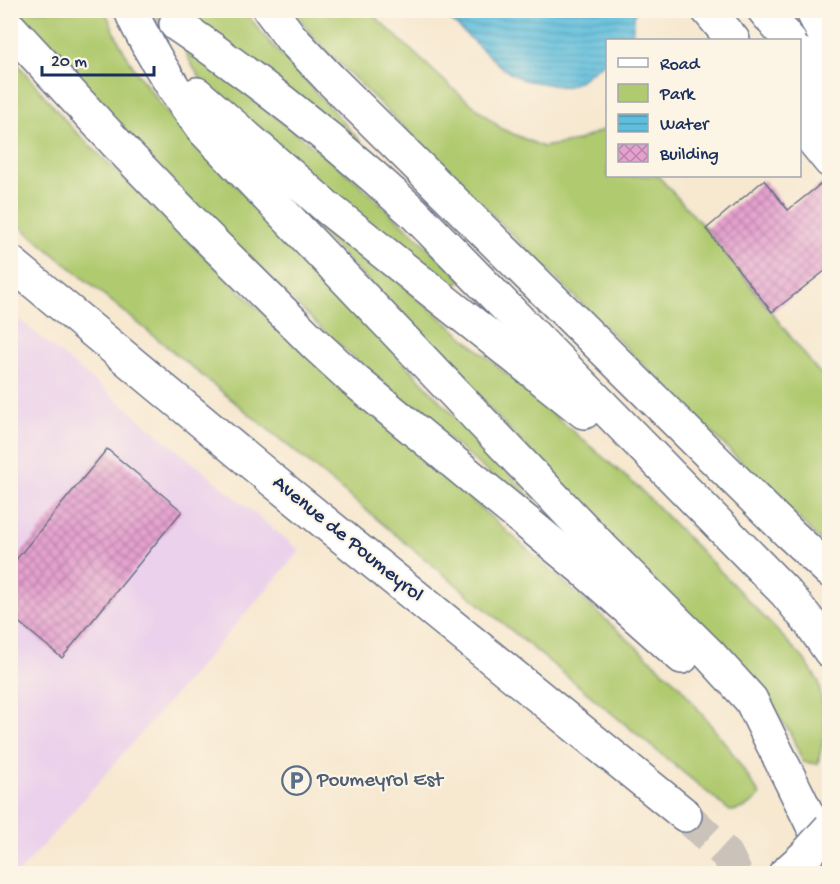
<svg xmlns="http://www.w3.org/2000/svg" width="840" height="884" font-family="'Gochi Hand',sans-serif">
	<style>
		.built { fill: #ebd1eb }
		.green { fill: #b0ca70; stroke: #667c67; stroke-width: 1.5 }
		.water { fill: url(#water-rules); stroke: #3c769d; stroke-width: 1.5 }
		.building { fill: url(#building-cross-hatch) }
		.lines { fill: none; stroke-linecap: round; stroke-linejoin: round }
		.major-tunnel { stroke: #cbc3b9; stroke-width: 33; stroke-dasharray: 33 16; stroke-linecap: butt }
		.highway-tunnel { stroke: #cbc3b9; stroke-width: 33; stroke-dasharray: 33 16; stroke-linecap: butt }
		.major-casing { stroke: #687086; stroke-width: 36 }
		.highway-casing { stroke: #687086; stroke-width: 36 }
		.major { stroke: #fff; stroke-width: 33 }
		.highway { stroke: #fff; stroke-width: 33 }
		.highway-bridge-casing { stroke: #687086; stroke-width: 36; stroke-linecap: butt }
		.highway-bridge { stroke: #fff; stroke-width: 33 }
		.labels { text-anchor: middle; dominant-baseline: central; stroke-width: 4.5; stroke-linejoin: round; paint-order: stroke }
		.street-label { font-size: 21px; fill: #1b2f5e; stroke: #fcf5e5 }
		.service-label { font-size: 21px; fill: #4e5e75; stroke: #fcf5e5; text-anchor: start }
	</style>
	<defs>
		<pattern id="water-rules" width="6" height="5" patternUnits="userSpaceOnUse" patternTransform="scale(1.5)"><rect width="6" height="5" fill="#5ebedc"/><path d="M0 2.5h6" fill="none" stroke="#4d9bb6"/></pattern>
		<pattern id="building-cross-hatch" width="8" height="8" patternUnits="userSpaceOnUse" patternTransform="scale(1.5)"><rect width="8" height="8" fill="#e5a1ce"/><path d="M0 0l8 8M0 8l8-8" fill="none" stroke="#b984aa"/></pattern>
	</defs>
	<rect width="100%" height="100%" fill="#fcf5e5"/>
	<filter id="ink" filterUnits="userSpaceOnUse"><feTurbulence type="fractalNoise" baseFrequency=".0167" numOctaves="2"/><feDisplacementMap in="SourceGraphic" scale="12" xChannelSelector="R" yChannelSelector="G"/><feConvolveMatrix kernelMatrix="1 2 1 2 8 2 1 2 1" color-interpolation-filters="sRGB"/></filter>
	<filter id="wash" filterUnits="userSpaceOnUse"><feTurbulence type="fractalNoise" baseFrequency=".008" numOctaves="4" result="noise"/><feDisplacementMap in="SourceGraphic" scale="24" xChannelSelector="R" yChannelSelector="G"/><feGaussianBlur stdDeviation="1.35" result="paint"/><feColorMatrix in="noise" values="0 0 0 0 0 0 0 0 0 0 0 0 0 0 0 0 0 1.4 0 .05"/><feComposite in="paint" operator="in"/></filter>
	<g filter="url(#wash)">
		<rect width="100%" height="100%" fill="#f7e8d0"/>
		<path class="built" d="M10 312 300 551 18 874 10 873Z"/>
		<g class="green">
			<path d="M13 11H105L121 46 135 70 169 115 540 506 534 512 332 339 103 114Z"/>
			<path d="M175 11H244L267 39 384 167Z"/>
			<path d="M294 11H369L451 87 502 129 543 147 577 141 605 129H607L608 176H658L706 229 816 369 829 382V549L313 37Z"/>
			<path d="M180 41 355 180 462 279 450 291 206 87 193 67Z"/>
			<path d="M10 55 71 127 303 352 472 500 679 685 729 748 760 795C753 805 741 810 730 811L303 458 11 219Z"/>
			<path d="M312 213H319L640 489 725 576 804 659 819 682 825 730 818 764 803 762 790 732 753 684 308 219 309 216Z"/>
		</g>
		<path class="water" d="M635 10 632 37 629 40H608L607 60 578 82 565 87 524 80 510 73 500 66 441 11Z"/>
		<g id="blocks">
			<g class="building">
				<path d="M827 179H830V267L772 312 706 229 764 180 788 210Z"/>
				<path d="M107 449 182 511 62 658 10 615V567Z"/>
			</g>
		</g>
	</g>
	<g filter="url(#ink)">
		<use href="#blocks" fill-opacity="0" stroke="#687086" stroke-width="1.5"/>
		<g class="lines">
			<path class="major-tunnel" d="M685 815 727 855 736 874"/>
			<path class="highway-tunnel" d="M156 10 176 24"/>
			<defs>
				<path id="major" d="M10 262 271 479 685 815"/>
				<g id="highway">
					<path d="M131 10C135 23 142 33 148 45 164 74 182 101 202 128L603 549 708 653 751 700 818 836 830 850"/>
					<path d="M270 10 291 38 329 78 789 533 830 571"/>
					<path d="M708 10 733 40"/>
					<path d="M764 10 789 40"/>
					<path d="M812 10 830 46"/>
					<path d="M176 24C260 81 339 144 414 213L786 593 812 625 830 651"/>
					<path d="M10 28 117 144 202 232 316 345 354 380 583 569 682 657"/>
					<path d="M800 54 830 90"/>
					<path d="M800 87 830 125"/>
					<path d="M197 94 329 209 584 412"/>
					<path d="M800 124 830 161"/>
					<path d="M785 874 804 857"/>
				</g>
			</defs>
			<use href="#major" class="major-casing"/>
			<use href="#highway" class="highway-casing"/>
			<use href="#major" class="major"/>
			<use href="#highway" class="highway"/>
			<defs>
				<path id="highway-bridge" d="M804 857 830 828"/>
			</defs>
			<use href="#highway-bridge" class="highway-bridge-casing"/>
			<use href="#highway-bridge" class="highway-bridge"/>
		</g>
	</g>
	<defs>
		<symbol id="parking-ring" viewBox="-11 -11 22 22"><circle r="9.5" fill="#fcf5e5" stroke="#5c6f8a" stroke-width="1.5"/><path d="M-3.5-5.5H1a3.5 3.5 0 0 1 0 7H-1V5.5H-3.5ZM-1-3.4V-.6H.8a1.4 1.4 0 0 0 0-2.8Z" fill="#5c6f8a"/></symbol>
	</defs>
	<g fill-rule="evenodd">
		<use href="#parking-ring" x="280" y="764" width="33" height="33"/>
	</g>
	<g class="labels">
		<g class="street-label">
			<text transform="translate(347 540) rotate(39)">Avenue de Poumeyrol</text>
		</g>
		<g class="service-label">
			<text x="317" y="781">Poumeyrol Est</text>
		</g>
	</g>
	<rect width="840" height="884" fill="none" stroke="#fcf5e5" stroke-width="36"/>
	<rect x="606" y="39" width="195" height="138" fill="#fcf5e5" stroke="#a2a6af" stroke-width="1.5"/>
	<rect x="618" y="58" width="30" height="9" fill="#ffffff" stroke="#a2a6af" stroke-width="1.5"/>
	<text x="660" y="69" font-size="18" fill="#1b2f5e">Road</text>
	<rect x="618" y="84" width="30" height="18" fill="#b0ca70" stroke="#a2a6af" stroke-width="1.5"/>
	<text x="660" y="99" font-size="18" fill="#1b2f5e">Park</text>
	<rect x="618" y="114" width="30" height="18" fill="url(#water-rules)" stroke="#a2a6af" stroke-width="1.5"/>
	<text x="660" y="129" font-size="18" fill="#1b2f5e">Water</text>
	<rect x="618" y="144" width="30" height="18" fill="url(#building-cross-hatch)" stroke="#a2a6af" stroke-width="1.5"/>
	<text x="660" y="159" font-size="18" fill="#1b2f5e">Building</text>
	<path d="M42 66v9h112v-9" fill="none" stroke="#1b2f5e" stroke-width="3"/>
	<text x="51" y="66" font-size="18" fill="#1b2f5e" stroke="#fcf5e5" stroke-width="4.5" paint-order="stroke">20 m</text>
</svg>
